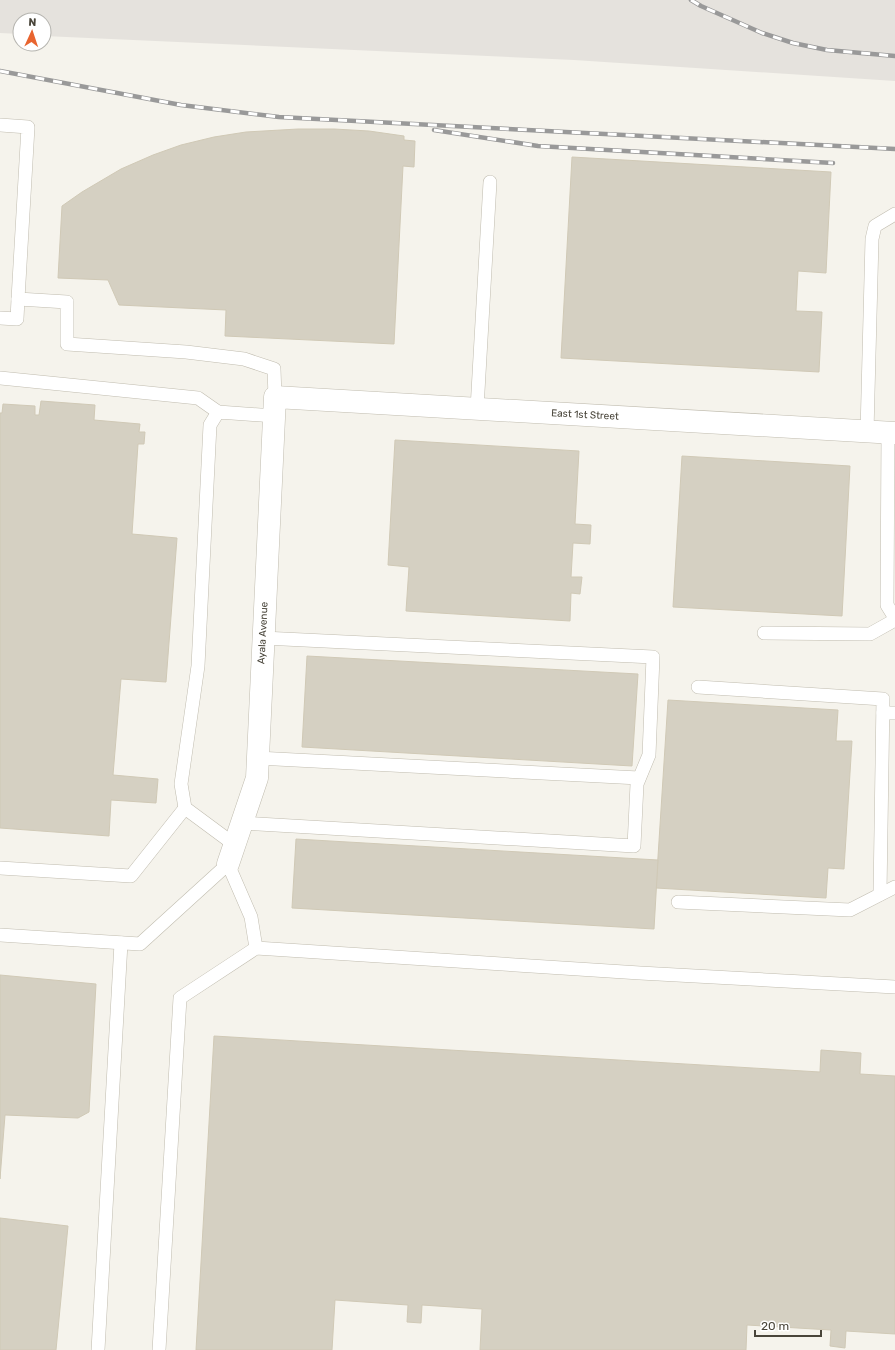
<svg xmlns="http://www.w3.org/2000/svg" width="895" height="1350" font-family="Rubik,sans-serif">
	<style>
		.industrial { fill: #e5e2dd }
		.building { fill: #d5d0c2; stroke: #d0c9b6 }
		.lines { fill: none; stroke-linecap: round; stroke-linejoin: round }
		.service-casing { stroke: #c0bcaf; stroke-width: 14 }
		.minor-casing { stroke: #c0bcaf; stroke-width: 23 }
		.service { stroke: #fff; stroke-width: 13 }
		.minor { stroke: #fff; stroke-width: 22 }
		.rail-casing { stroke: #999; stroke-width: 4.5 }
		.rail { stroke: #fff; stroke-width: 3; stroke-dasharray: 9; stroke-linecap: butt }
		.labels { text-anchor: middle; dominant-baseline: central; stroke-width: 3.5; stroke-linejoin: round; paint-order: stroke }
		.street-label { font-size: 10px; fill: #49453a; stroke: #fff }
	</style>
	<rect width="100%" height="100%" fill="#f5f3ec"/>
	<path class="industrial" d="M0 0H895V81L574 60 44 36V20H20V34L0 33Z"/>
	<g class="building">
		<path d="M298 129H334L369 131 404 136V140L415 141 414 167 403 166 394 344 225 336 226 310 119 305 108 280 58 278 62 206 82 192 121 169 153 155 181 145 214 137 246 132Z"/>
		<path d="M572 157 831 172 826 273 798 271 796 311 822 312 819 372 561 358Z"/>
		<path d="M41 401 95 405 94 420 140 424 139 432H145L144 444H138L132 534 177 538 166 682 121 679 113 775 158 779 156 803 111 800 109 836 0 828V413H2L3 404 35 406V415H39Z"/>
		<path d="M395 440 579 451 575 524 591 525 590 544 573 543 571 577H582L580 594 571 593 570 621 406 611 409 567 388 565Z"/>
		<path d="M682 456 850 466 842 616 673 607Z"/>
		<path d="M307 656 638 674 632 766 302 747Z"/>
		<path d="M668 700 838 710 836 741H852L844 869 828 868 826 898 656 888Z"/>
		<path d="M296 839 658 860 654 929 292 908Z"/>
		<path d="M0 975 96 984 89 1112 78 1118 5 1115 0 1179Z"/>
		<path d="M214 1036 820 1072 821 1050 861 1053 860 1074 895 1076V1334L846 1331 845 1348 830 1346 831 1330 747 1325 746 1350H480L482 1309 422 1305 421 1323 407 1322 408 1305 335 1300 332 1350H196Z"/>
		<path d="M0 1218 68 1226 56 1350H0Z"/>
	</g>
	<g class="lines">
		<defs>
			<g id="service">
				<path d="M0 125 28 127 18 299 67 302V344L186 352 244 359 274 369 275 397"/>
				<path d="M0 318 17 319 18 299"/>
				<path d="M0 378 198 398 218 412"/>
				<path d="M477 409 490 182"/>
				<path d="M867 432 872 239 875 226 895 214"/>
				<path d="M888 433 887 605 895 618"/>
				<path d="M764 633 870 634 895 620"/>
				<path d="M698 687 883 699 880 894"/>
				<path d="M883 713H895"/>
				<path d="M257 758 639 778"/>
				<path d="M242 823 634 846 637 784 649 755 653 657 263 638"/>
				<path d="M235 845 185 808 181 784 198 666 210 425 218 412 274 416"/>
				<path d="M0 868 131 876 185 808"/>
				<path d="M678 902 850 910 895 887"/>
				<path d="M0 935 140 944 228 864 251 917 256 948"/>
				<path d="M98 1350 121 943"/>
				<path d="M159 1350 180 998 256 948 640 973 895 987"/>
			</g>
			<path id="minor" d="M228 864 257 778 275 397 895 433"/>
		</defs>
		<use href="#service" class="service-casing"/>
		<use href="#minor" class="minor-casing"/>
		<use href="#service" class="service"/>
		<use href="#minor" class="minor"/>
		<defs>
			<g id="rail">
				<path d="M691 0 701 6 762 33 793 43 827 50 895 56"/>
				<path d="M0 71 181 105 279 117 895 149"/>
				<path d="M434 130 538 146 833 163"/>
			</g>
		</defs>
		<use href="#rail" class="rail-casing"/>
		<use href="#rail" class="rail"/>
	</g>
	<g class="labels">
		<g class="street-label">
			<text transform="translate(585 415) rotate(3)">East 1st Street</text>
			<text transform="translate(263 633) rotate(-87)">Ayala Avenue</text>
		</g>
	</g>
	<g transform="translate(32 32) rotate(3)"><circle r="19" fill="#ffffff" stroke="#b6b5b0"/>
	<path d="M0-3L7 15L0 10L-7 15Z" fill="#e8642f"/>
	<text y="-6" font-size="11" font-weight="bold" text-anchor="middle" fill="#49453a">N</text>
	</g>
	<path d="M755 1330v6h66v-6" fill="none" stroke="#49453a" stroke-width="2"/>
	<text x="761" y="1330" font-size="12" fill="#49453a" stroke="#ffffff" stroke-width="3" paint-order="stroke">20 m</text>
</svg>
